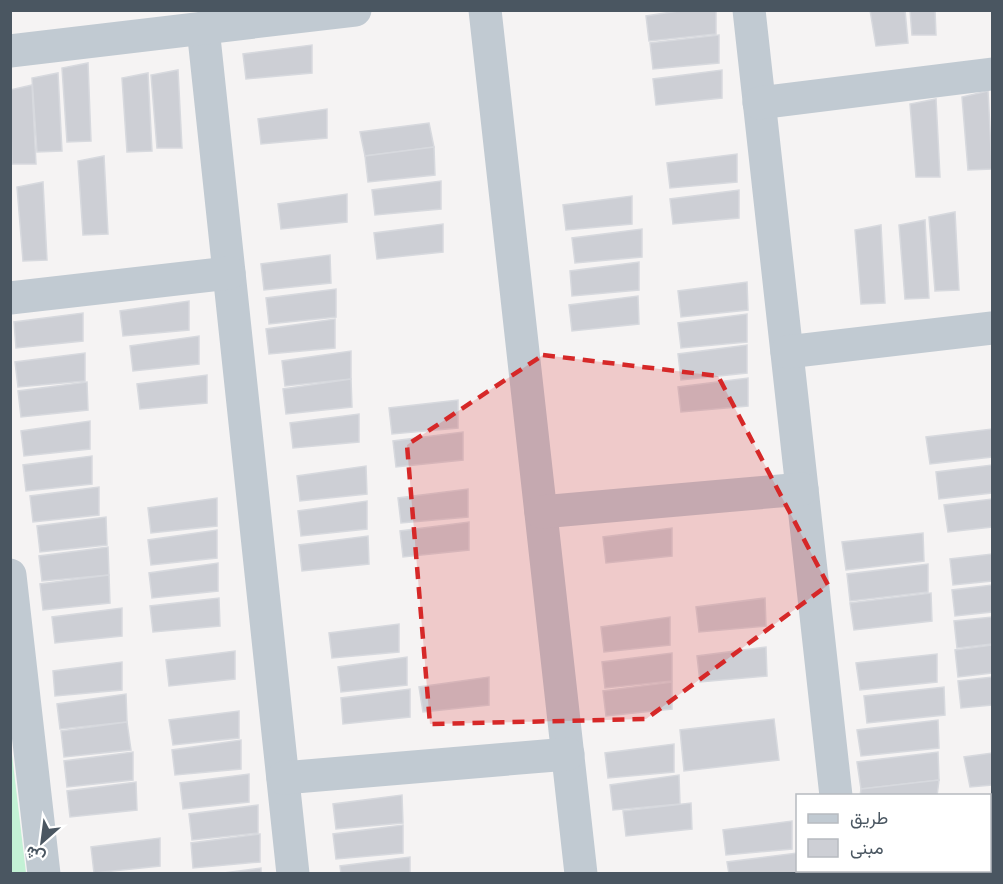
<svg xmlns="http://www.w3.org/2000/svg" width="1003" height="884" font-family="'Sofia Sans Condensed',Vazirmatn,sans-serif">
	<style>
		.green { fill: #c3f1d5 }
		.building { fill: #cdcfd5; stroke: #d7d9de; stroke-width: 1.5 }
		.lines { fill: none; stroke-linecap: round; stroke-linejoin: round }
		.minor { stroke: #c1cad2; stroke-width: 33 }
		.marked { fill: #d62828; fill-opacity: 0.2; stroke: #d62828; stroke-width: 4.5; stroke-dasharray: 12 8; stroke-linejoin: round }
	</style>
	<rect width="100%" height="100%" fill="#f5f3f3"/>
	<path class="green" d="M10 746H11L26 873H11Z"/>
	<g class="building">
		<path d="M685 10H716V34L649 41 646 16Z"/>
		<path d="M870 10H905L908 43 876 46Z"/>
		<path d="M910 10H935L936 35H912Z"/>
		<path d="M719 35V63L653 69 650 43Z"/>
		<path d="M312 45V73L246 79 243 54Z"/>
		<path d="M88 63 91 141 67 142 62 68Z"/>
		<path d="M178 70 182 148H157L151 75Z"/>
		<path d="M722 70V98L656 105 653 79Z"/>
		<path d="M58 73 62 151 37 152 32 78Z"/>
		<path d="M148 73 152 151 127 152 122 78Z"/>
		<path d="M32 85 36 164H12L10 90Z"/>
		<path d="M988 91 992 169 968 170 962 97Z"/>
		<path d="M936 99 940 177H916L910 104Z"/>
		<path d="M327 109V138L261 144 258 119Z"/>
		<path d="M429 123 434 147 365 156 360 132Z"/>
		<path d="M434 147 435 175 368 182 365 156Z"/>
		<path d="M737 154V182L670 188 667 163Z"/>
		<path d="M104 156 108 234 83 235 78 161Z"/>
		<path d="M441 181V209L375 215 372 190Z"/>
		<path d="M43 182 47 260 23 261 17 187Z"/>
		<path d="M739 190V218L673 224 670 199Z"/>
		<path d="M347 194V222L281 229 278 204Z"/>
		<path d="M632 196V224L566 230 563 205Z"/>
		<path d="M955 212 959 290 935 291 929 217Z"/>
		<path d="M925 220 929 298 905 299 899 225Z"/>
		<path d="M443 224V252L377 259 374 233Z"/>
		<path d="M881 225 885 303 861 304 855 230Z"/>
		<path d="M642 229V257L575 263 572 238Z"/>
		<path d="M330 255 331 283 264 290 261 264Z"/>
		<path d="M639 262V290L572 296 570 271Z"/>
		<path d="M747 282 748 310 681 317 678 291Z"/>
		<path d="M336 289V317L269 324 266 298Z"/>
		<path d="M638 296 639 324 572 331 569 305Z"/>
		<path d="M189 301V330L123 336 120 311Z"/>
		<path d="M83 313V341L16 348 14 322Z"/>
		<path d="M747 314V342L681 348 678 323Z"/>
		<path d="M335 319V348L269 354 266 329Z"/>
		<path d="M199 336V364L133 371 130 346Z"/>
		<path d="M747 345V373L681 380 678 354Z"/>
		<path d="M351 351V379L285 386 282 361Z"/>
		<path d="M85 353V381L18 387 15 362Z"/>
		<path d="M207 375V403L140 409 137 384Z"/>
		<path d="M748 378V406L681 412 678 387Z"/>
		<path d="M351 379 352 407 286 414 283 389Z"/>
		<path d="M87 382 88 410 21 417 18 391Z"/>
		<path d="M458 400V428L392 434 389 408Z"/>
		<path d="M359 414V442L293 448 290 423Z"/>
		<path d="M90 421V449L24 456 21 431Z"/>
		<path d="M992 429V457L930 464 926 437Z"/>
		<path d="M463 432V460L396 467 393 441Z"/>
		<path d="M92 456V484L26 491 23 465Z"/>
		<path d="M992 465V493L939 499 936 472Z"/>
		<path d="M366 466 367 494 300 501 297 476Z"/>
		<path d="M99 487V515L33 522 30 496Z"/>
		<path d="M468 489V517L401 523 398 498Z"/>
		<path d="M217 498V526L151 533 148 508Z"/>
		<path d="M992 499V527L948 532 944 505Z"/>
		<path d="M367 501V529L301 536 298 511Z"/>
		<path d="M106 517 107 545 40 552 37 526Z"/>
		<path d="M469 522V550L403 557 400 531Z"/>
		<path d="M672 528V556L606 563 603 537Z"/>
		<path d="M217 530V558L151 565 148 540Z"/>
		<path d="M923 533 924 561 846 570 842 542Z"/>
		<path d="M368 536 369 564 302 571 299 545Z"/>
		<path d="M108 547 109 575 42 581 39 556Z"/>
		<path d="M992 554V581L953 585 950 559Z"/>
		<path d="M218 563V591L152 598 149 573Z"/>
		<path d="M928 564V592L850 601 847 574Z"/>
		<path d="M109 575 110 603 43 610 40 584Z"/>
		<path d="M992 585V612L955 616 952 590Z"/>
		<path d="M931 593 932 621 854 630 850 603Z"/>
		<path d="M219 598 220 626 153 632 150 606Z"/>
		<path d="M765 598 766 626 699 632 696 607Z"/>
		<path d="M122 608V636L55 643 52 617Z"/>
		<path d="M670 617V645L604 652 601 627Z"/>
		<path d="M992 617V644L957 648 954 621Z"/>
		<path d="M399 624V652L332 658 329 633Z"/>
		<path d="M992 645V673L958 677 955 650Z"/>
		<path d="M766 647 767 676 700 682 697 656Z"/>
		<path d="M235 651V679L169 686 166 660Z"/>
		<path d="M672 653V681L605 688 602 662Z"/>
		<path d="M937 654V682L860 690 856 663Z"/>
		<path d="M407 657V685L341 692 338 667Z"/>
		<path d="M122 662V690L55 696 53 671Z"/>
		<path d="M489 677V705L423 712 419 687Z"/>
		<path d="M992 677V705L961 708 958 681Z"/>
		<path d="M672 682V709L606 716 603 691Z"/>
		<path d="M944 687 945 715 867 723 864 696Z"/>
		<path d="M410 689V717L343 724 341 698Z"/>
		<path d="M126 694 127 722 60 729 57 704Z"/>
		<path d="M239 711V738L173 745 169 720Z"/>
		<path d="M774 719 779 760 684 771 680 730Z"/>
		<path d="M938 720 939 748 861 756 857 730Z"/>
		<path d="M127 722 131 750 64 757 61 731Z"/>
		<path d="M241 740V769L175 775 172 750Z"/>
		<path d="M674 744V772L608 778 605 753Z"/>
		<path d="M133 752V780L67 787 64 761Z"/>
		<path d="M938 752 939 780 861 789 857 762Z"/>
		<path d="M992 753V785L970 787 964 757Z"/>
		<path d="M249 774V802L183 809 180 783Z"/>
		<path d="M679 775 680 804 613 810 610 785Z"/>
		<path d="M939 780 937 796H860L861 789Z"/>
		<path d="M136 782 137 810 70 817 67 791Z"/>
		<path d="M402 795 403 823 336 829 333 804Z"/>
		<path d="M992 800V832L990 833V801Z"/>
		<path d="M691 803 692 829 626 836 623 811Z"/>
		<path d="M258 805V833L192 840 189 814Z"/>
		<path d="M792 821V849L726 855 723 830Z"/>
		<path d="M403 825V853L336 859 333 834Z"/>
		<path d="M260 834V862L193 868 191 843Z"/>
		<path d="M160 838V866L94 873 91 847Z"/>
		<path d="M797 853V874H729L727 862Z"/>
		<path d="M410 857V874H341L340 866Z"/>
		<path d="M261 868V874H216Z"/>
	</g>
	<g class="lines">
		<g class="minor">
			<path d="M485 10 581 874"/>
			<path d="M749 10 836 796"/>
			<path d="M203 28 293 874"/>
			<path d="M10 51 355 10"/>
			<path d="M759 103 992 74"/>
			<path d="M10 298 229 273"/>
			<path d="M787 352 992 328"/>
			<path d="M541 512 802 489"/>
			<path d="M10 575 44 874"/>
			<path d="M283 778 568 754"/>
			<path d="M990 865H992"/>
			<path d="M844 870 845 874"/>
			<path d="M930 874 952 870"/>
		</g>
	</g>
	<path class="marked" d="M543 355 718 376 828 585 646 719 430 724 407 445Z"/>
	<rect width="1003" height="884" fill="none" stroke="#4a5661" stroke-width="24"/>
	<rect x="796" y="794" width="195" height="78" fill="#ffffff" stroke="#b7bbc0" stroke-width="1.5"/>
	<rect x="808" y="814" width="30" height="9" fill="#c1cad2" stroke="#b7bbc0" stroke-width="1.5"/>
	<text x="850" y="824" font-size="18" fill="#4a5661">طريق</text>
	<rect x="808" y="839" width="30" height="18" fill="#cdcfd5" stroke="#b7bbc0" stroke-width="1.5"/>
	<text x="850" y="854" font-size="18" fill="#4a5661">مبنى</text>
	<g transform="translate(42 842) rotate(208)" stroke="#ffffff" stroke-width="4.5" paint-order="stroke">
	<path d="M0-4.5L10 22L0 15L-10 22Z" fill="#4a5661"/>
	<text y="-9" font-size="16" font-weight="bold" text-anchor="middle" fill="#4a5661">ش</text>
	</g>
</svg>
